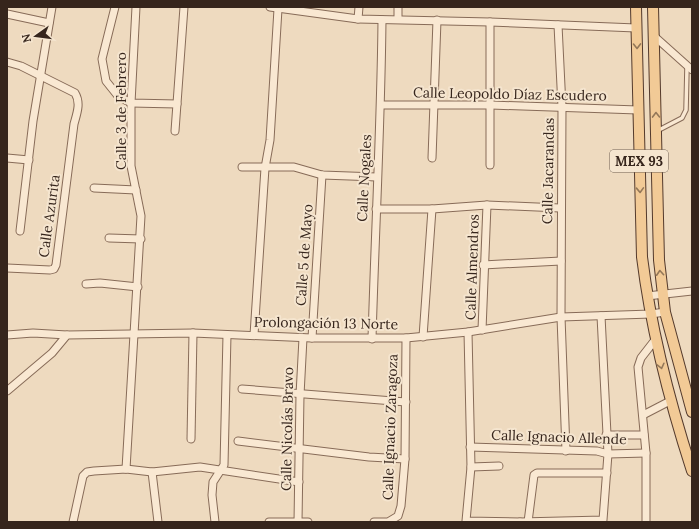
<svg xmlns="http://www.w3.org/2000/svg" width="699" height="529" font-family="Lora,serif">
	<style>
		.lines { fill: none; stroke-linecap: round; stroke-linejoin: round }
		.service-casing { stroke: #876b58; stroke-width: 5.5 }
		.minor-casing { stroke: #876b58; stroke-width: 9 }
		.primary-casing { stroke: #543a2c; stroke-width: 12 }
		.service { stroke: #f9e8d2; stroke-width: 3.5 }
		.minor { stroke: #f9e8d2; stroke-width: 7 }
		.primary { stroke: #f2ca96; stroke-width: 10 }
		.oneway { stroke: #947859 }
		.labels { text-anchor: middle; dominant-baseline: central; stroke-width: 4; stroke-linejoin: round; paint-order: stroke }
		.shield { fill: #f5e5cf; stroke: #6f5f52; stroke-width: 1 }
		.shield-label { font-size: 13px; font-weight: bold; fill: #36251c }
		.street-label { font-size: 14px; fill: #36251c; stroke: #f5e5cf }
	</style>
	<rect width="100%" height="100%" fill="#eedabf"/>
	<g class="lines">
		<defs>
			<path id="service" d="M657 131 682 118 686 110 687 67"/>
			<g id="minor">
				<path d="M115 7 102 59 106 81 118 96 131 103 177 104"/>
				<path d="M270 7 358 19 490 22 636 28"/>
				<path d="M7 14 49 23"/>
				<path d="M358 19 359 7"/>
				<path d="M398 19V7"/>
				<path d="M558 25 562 107 561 317 566 451"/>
				<path d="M654 36 692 70"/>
				<path d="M7 62 21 66 75 93C81 103 77 113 74 124L56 265 54 269 50 270 7 268"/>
				<path d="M381 105H491L638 110"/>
				<path d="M175 131 184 7"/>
				<path d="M7 158 29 160"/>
				<path d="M432 158 437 20"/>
				<path d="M490 165V22"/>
				<path d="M242 167H294L322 175 377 177"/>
				<path d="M94 188 136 190"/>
				<path d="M376 209H432L487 205 560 208"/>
				<path d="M20 231 33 121 52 7"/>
				<path d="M109 238 141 239"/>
				<path d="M483 265 561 261"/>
				<path d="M86 284 100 283 138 287"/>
				<path d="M647 296 692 291"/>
				<path d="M482 330 487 205"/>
				<path d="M468 332 471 467 466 521 520 522"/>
				<path d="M7 335 33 333 67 335"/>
				<path d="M254 335 265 168 270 140 278 9"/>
				<path d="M423 337 432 209"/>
				<path d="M312 338 322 175"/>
				<path d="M372 339C375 232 381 126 382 20"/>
				<path d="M242 389 406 402"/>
				<path d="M7 391 52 353 67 335 193 333 312 338H406L468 332 561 317 651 314 665 312"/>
				<path d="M643 415 670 401"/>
				<path d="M606 435H644"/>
				<path d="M191 439 193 333"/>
				<path d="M238 441 369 457 405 459"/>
				<path d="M470 447 597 451 608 454 646 453"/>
				<path d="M471 467 499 466"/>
				<path d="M126 469 141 216 131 166V103L136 7"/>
				<path d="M152 472 158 522"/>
				<path d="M73 522 83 476 87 472 94 471 126 469 152 472 200 467 299 482"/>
				<path d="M215 522 212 495 213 482 224 465 227 335"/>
				<path d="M269 522H308"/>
				<path d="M298 522 300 395 303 338"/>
				<path d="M374 522H388L398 516 401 506 405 459 406 338"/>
				<path d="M520 522 603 520 608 454 601 316"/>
				<path d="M528 522 534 475 537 473H607"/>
				<path d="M646 522V453L638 367 641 358 655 340"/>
			</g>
			<g id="primary">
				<path d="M636 7 642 257C651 330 669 400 692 471"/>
				<path d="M653 7 659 260 665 312 692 412"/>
			</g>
		</defs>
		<use href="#service" class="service-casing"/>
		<use href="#minor" class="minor-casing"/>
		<use href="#primary" class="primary-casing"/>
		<use href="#service" class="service"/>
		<use href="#minor" class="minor"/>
		<use href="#primary" class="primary"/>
	</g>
	<defs><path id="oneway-chevron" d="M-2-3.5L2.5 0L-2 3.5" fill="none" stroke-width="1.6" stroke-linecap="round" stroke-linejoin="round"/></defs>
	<g class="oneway">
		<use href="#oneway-chevron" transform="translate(637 46) rotate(89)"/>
		<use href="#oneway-chevron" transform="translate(656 115) rotate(-91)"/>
		<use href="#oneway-chevron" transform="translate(640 190) rotate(88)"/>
		<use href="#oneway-chevron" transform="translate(660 273) rotate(-94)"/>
		<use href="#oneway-chevron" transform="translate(661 366) rotate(76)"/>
	</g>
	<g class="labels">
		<rect class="shield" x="610" y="150" width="58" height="22" rx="3"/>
		<g class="shield-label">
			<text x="639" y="161">MEX 93</text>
		</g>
		<g class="street-label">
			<text transform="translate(510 94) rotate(1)">Calle Leopoldo Díaz Escudero</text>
			<text transform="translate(121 111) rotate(-90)">Calle 3 de Febrero</text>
			<text transform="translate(548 171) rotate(-89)">Calle Jacarandas</text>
			<text transform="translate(364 178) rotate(-87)">Calle Nogales</text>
			<text transform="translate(49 216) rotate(-82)">Calle Azurita</text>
			<text transform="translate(304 255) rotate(-86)">Calle 5 de Mayo</text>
			<text transform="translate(472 267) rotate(-88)">Calle Almendros</text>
			<text transform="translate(326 323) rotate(1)">Prolongación 13 Norte</text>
			<text transform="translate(390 427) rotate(-88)">Calle Ignacio Zaragoza</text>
			<text transform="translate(287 429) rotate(-89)">Calle Nicolás Bravo</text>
			<text transform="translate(559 437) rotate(2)">Calle Ignacio Allende</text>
		</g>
	</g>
	<rect width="699" height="529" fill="none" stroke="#36251c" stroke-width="16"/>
	<g transform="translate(36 36) rotate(256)" stroke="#f5e5cf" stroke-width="3" paint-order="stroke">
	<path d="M0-3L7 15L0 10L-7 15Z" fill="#36251c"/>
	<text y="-6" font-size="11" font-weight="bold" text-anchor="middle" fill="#36251c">N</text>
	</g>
</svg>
